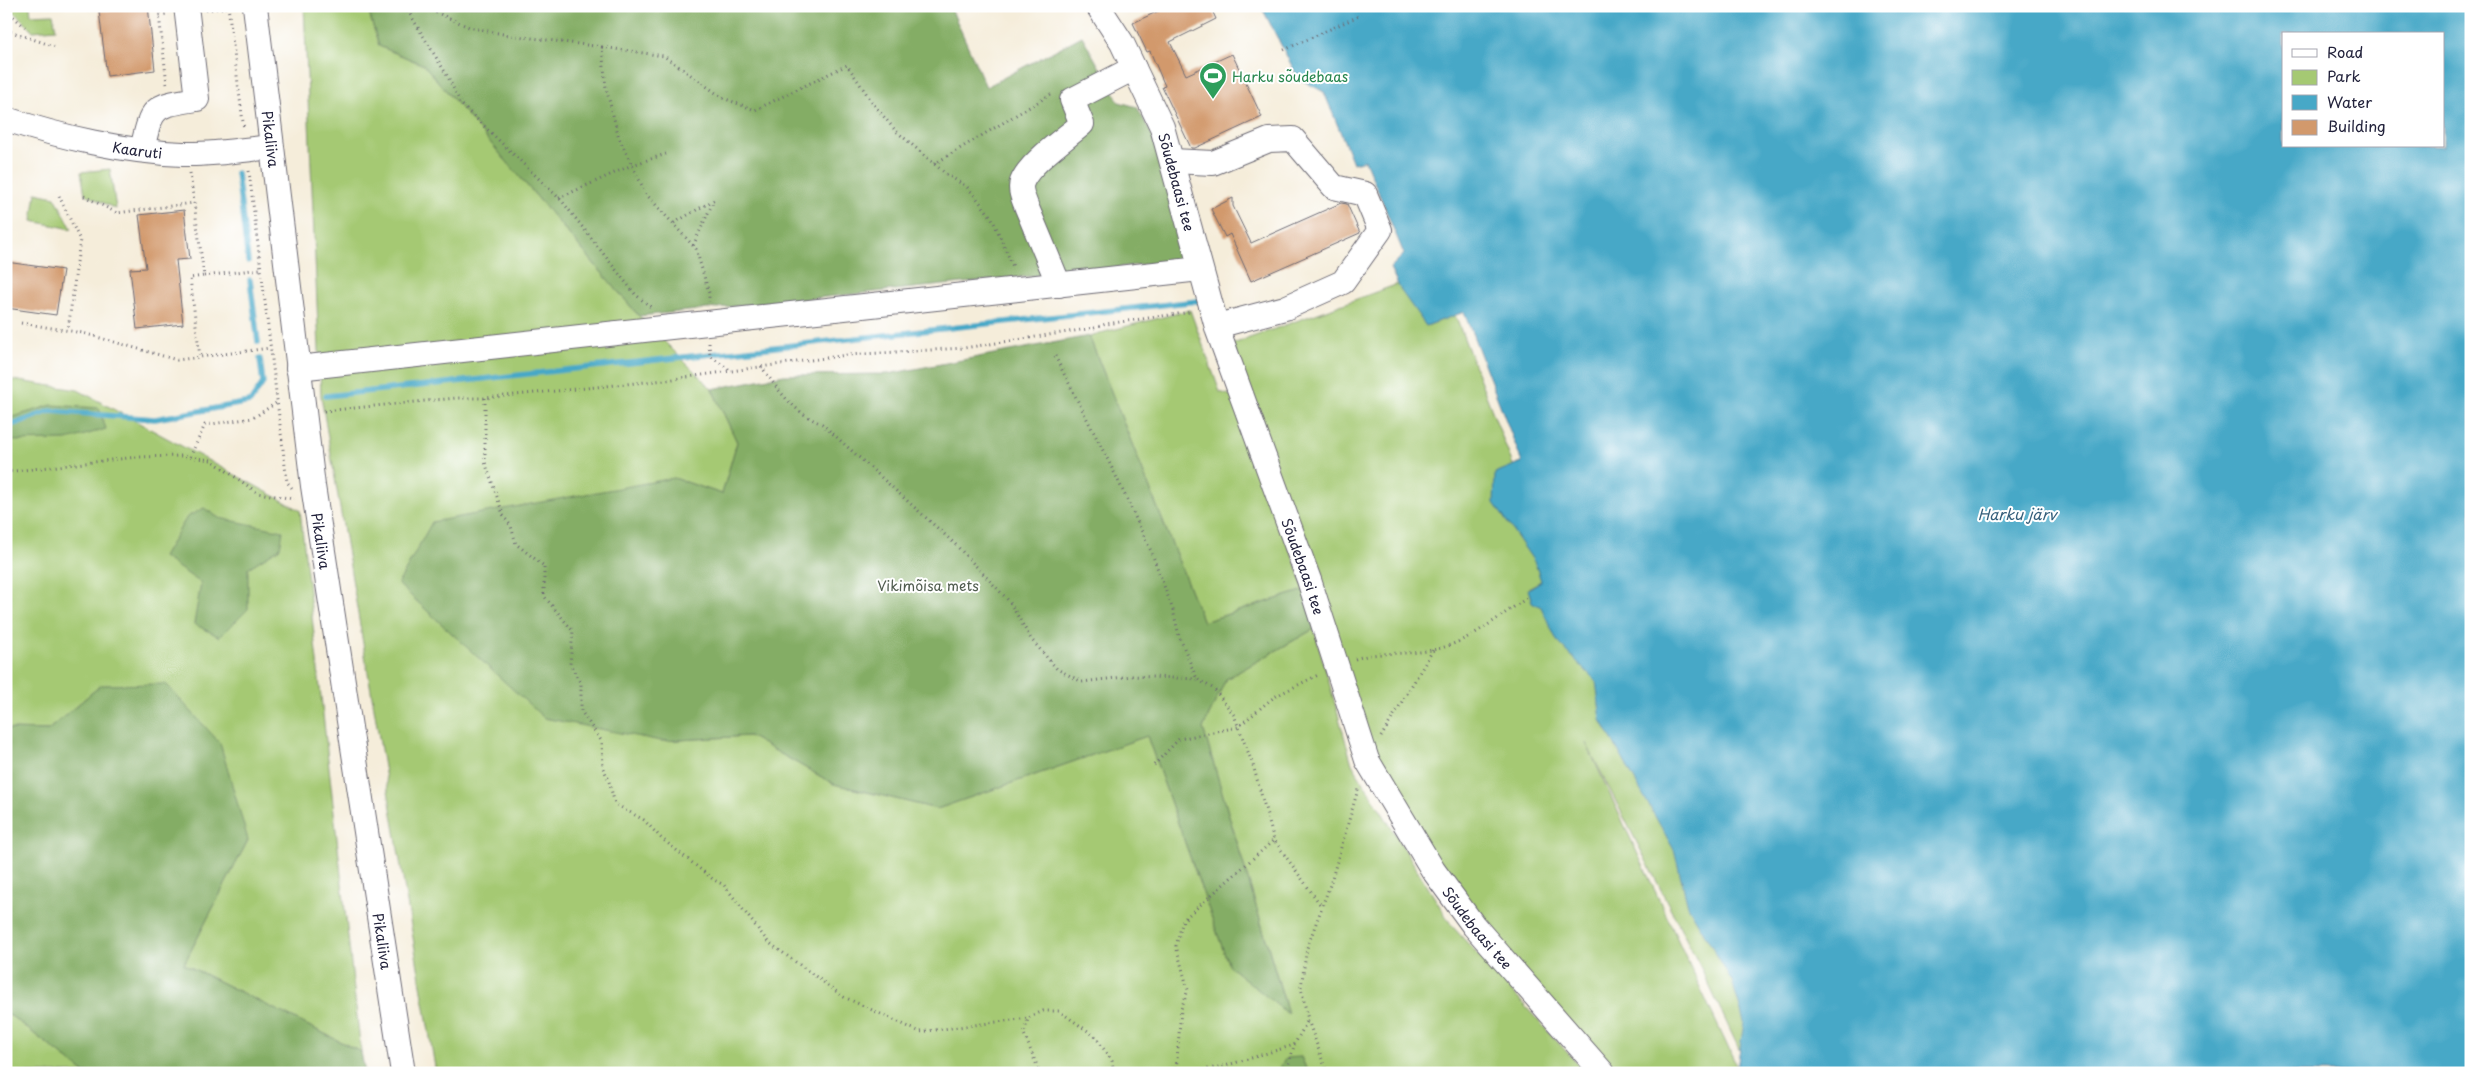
<svg xmlns="http://www.w3.org/2000/svg" width="2477" height="1079" font-family="'Playpen Sans',sans-serif">
	<style>
		.green { fill: #a5c973; stroke: #647657 }
		.forest { fill: #84ad65; stroke: #536850 }
		.water { fill: #47a8c7; stroke: #346581; fill-rule: evenodd }
		.lines { fill: none; stroke-linecap: round; stroke-linejoin: round }
		.stream { stroke: #47a8c7; stroke-width: 5.5 }
		.building { fill: #d2996c }
		.minor-casing { stroke: #6c6973; stroke-width: 26 }
		.path { stroke: #6c6973; stroke-width: 3; stroke-dasharray: 1 4; stroke-linecap: butt }
		.minor { stroke: #fff; stroke-width: 24 }
		.labels { text-anchor: middle; dominant-baseline: central; stroke-width: 4; stroke-linejoin: round; paint-order: stroke }
		.leisure-label { font-size: 14px; fill: #27864d; stroke: #fff; text-anchor: start }
		.street-label { font-size: 14px; fill: #22223b; stroke: #fff }
		.park-label { font-size: 14px; fill: #505c4f; stroke: #fff }
		.water-label { font-size: 15px; font-style: italic; fill: #335e7a; stroke: #fff }
	</style>
	<rect width="100%" height="100%" fill="#fff"/>
	<filter id="ink" filterUnits="userSpaceOnUse"><feTurbulence type="fractalNoise" baseFrequency=".02" numOctaves="2"/><feDisplacementMap in="SourceGraphic" scale="10" xChannelSelector="R" yChannelSelector="G"/><feConvolveMatrix kernelMatrix="1 2 1 2 8 2 1 2 1" color-interpolation-filters="sRGB"/></filter>
	<filter id="wash" filterUnits="userSpaceOnUse"><feTurbulence type="fractalNoise" baseFrequency=".0096" numOctaves="4" result="noise"/><feDisplacementMap in="SourceGraphic" scale="20" xChannelSelector="R" yChannelSelector="G"/><feGaussianBlur stdDeviation="1.12" result="paint"/><feColorMatrix in="noise" values="0 0 0 0 0 0 0 0 0 0 0 0 0 0 0 0 0 1.4 0 .05"/><feComposite in="paint" operator="in"/></filter>
	<g filter="url(#wash)">
		<rect width="100%" height="100%" fill="#f5edda"/>
		<g class="green">
			<path d="M8 6H30L31 15 53 14 56 29 33 31Z"/>
			<path d="M304 6H367L379 46 424 65 639 316 712 389 737 442 722 494 674 478 661 741 749 736 834 784 937 809 1147 736 1229 966 1288 1013 1203 728 1226 679 1314 629 1352 764 1452 926 1586 1073H1308L1301 1057 1278 1069 1280 1073H436L321 396Z"/>
			<path d="M110 169 116 209 85 194 81 172Z"/>
			<path d="M36 193 55 197 72 229 32 221Z"/>
			<path d="M1398 284 1426 326 1455 315 1513 465 1522 462 1541 581 1528 588 1532 602 1626 598 1808 1073H1750L1703 972 1586 743 1740 1073H1616L1529 981 1440 867 1374 753 1233 344Z"/>
			<path d="M1190 310 1220 392 1236 397 1305 590 1203 622 1089 336Z"/>
			<path d="M6 379 78 390 300 510 361 1052 184 964 248 840 101 685 48 730 6 729Z"/>
			<path d="M6 1012 85 1073H6Z"/>
		</g>
		<g class="forest">
			<path d="M367 6H950L986 87 1082 36 1119 102 1137 107 1156 142 1189 260 639 316 424 65 379 46Z"/>
			<path d="M1089 336 1203 622 1305 590 1314 629 1226 679 1203 728 1288 1014 1229 966 1147 736 937 809 834 784 749 736 661 741 544 718 398 584 432 522 674 478 722 494 737 442 712 389 784 375 888 374Z"/>
			<path d="M52 405 99 408 106 429 67 440 6 441V419Z"/>
			<path d="M204 508 219 518 283 531 280 548 248 568V609L220 637 194 624 201 583 163 557 187 517Z"/>
			<path d="M166 684 220 743 248 840 184 964 361 1052 365 1073H85L6 1012V729L48 730 101 685Z"/>
			<path d="M1301 1057 1308 1073H1280L1278 1070 1286 1058Z"/>
		</g>
		<path class="water" d="M1261 6H2471V1073H1741L1737 1067 1744 1022 1732 981 1688 906 1674 850 1601 720 1596 681 1557 641 1541 607 1532 602 1528 589 1541 581 1535 563 1494 503 1495 473 1522 462 1464 312 1426 326 1401 291 1390 268 1404 254 1365 160 1353 163 1324 92 1298 78ZM2283 34H2443V146H2283Z"/>
		<g class="lines">
			<g class="stream">
				<path d="M237 173 248 261"/>
				<path d="M250 280 258 342"/>
				<path d="M326 396 1198 301"/>
				<path d="M6 427 50 411 155 419 250 402 263 383 260 359"/>
			</g>
		</g>
		<g id="blocks">
			<g class="building">
				<path d="M114 6H148L155 70 107 76 99 11 115 10Z"/>
				<path d="M1169 6H1210L1216 19 1170 42 1186 75 1232 54 1262 117 1195 148H1191L1162 87 1165 86 1150 51 1147 52 1133 23Z"/>
				<path d="M1233 198V206L1251 243 1341 203 1347 204 1360 233 1251 281 1230 234 1225 237 1211 209Z"/>
				<path d="M184 210 190 259 176 260 183 324 137 329 130 269 146 268 139 215Z"/>
				<path d="M6 262 63 270 56 315 6 308Z"/>
			</g>
		</g>
	</g>
	<g filter="url(#ink)">
		<use href="#blocks" fill-opacity="0" stroke="#6c6973" stroke-width="1"/>
		<g class="lines">
			<defs>
				<g id="minor">
					<path id="s1" d="M255 6 313 486 403 1073"/>
					<path id="s2" d="M1098 6 1122 43 1162 127 1218 331 1309 580 1367 760 1433 870 1474 926 1603 1073"/>
					<path id="s3" d="M6 119C60 137 126 152 183 154 213 155 242 150 271 147"/>
					<path d="M142 150C152 105 153 106 197 99L186 6"/>
					<path d="M1172 161 1213 163 1269 140 1293 139 1334 187 1365 194 1380 230 1343 282 1285 308 1217 326"/>
					<path d="M1059 285 1027 208C1024 200 1019 190 1022 182 1029 163 1066 138 1082 124L1072 100 1134 68"/>
					<path d="M298 368 1200 269"/>
				</g>
			</defs>
			<use href="#minor" class="minor-casing"/>
			<g class="path">
				<path d="M228 6 244 130"/>
				<path d="M405 6 448 77 461 104 562 201 635 294 653 309"/>
				<path d="M422 6 469 27 508 35 602 47 606 88 619 138 646 194 696 249 709 293V302"/>
				<path d="M6 10 25 27"/>
				<path d="M206 10 228 7"/>
				<path d="M6 30 56 47"/>
				<path d="M602 47 664 56 723 98 755 110 847 65 875 106 895 130 946 174 967 187 975 196 992 218 1014 269"/>
				<path d="M1284 50 1361 15"/>
				<path d="M167 84 159 15 168 14"/>
				<path d="M934 164 1053 93"/>
				<path d="M249 171 287 482 292 488"/>
				<path d="M190 173 204 276 190 278 200 357"/>
				<path d="M59 196 80 240 68 330"/>
				<path d="M84 196 117 213 194 203"/>
				<path d="M559 198 632 165 666 154"/>
				<path d="M674 223 714 200 693 246"/>
				<path d="M204 276 260 269"/>
				<path d="M21 323 83 333 177 360 270 348"/>
				<path d="M709 343 710 356 730 370"/>
				<path d="M1055 356 1116 476 1151 551 1173 610 1179 636 1197 679 1214 689 1234 715 1253 765 1274 840 1322 907"/>
				<path d="M761 366C779 391 793 412 822 424L954 543 1009 601 1031 639 1057 669 1082 682 1132 676 1197 679"/>
				<path d="M485 398V462L504 517 511 526 516 544 544 566V596L573 631 570 664 581 684V711L602 742 603 768 608 778 615 804 644 820 661 838 714 880 724 885 768 942 844 997 920 1032 1028 1018"/>
				<path d="M324 411 456 398H485L666 380 847 355 964 348 1094 328 1106 324 1191 312"/>
				<path d="M190 457 205 425 253 418 276 403"/>
				<path d="M6 472 137 457 181 456 211 460 258 493 294 499"/>
				<path d="M1355 659C1383 650 1406 656 1432 650 1467 644 1498 617 1527 598"/>
				<path d="M1381 737 1433 650"/>
				<path d="M1154 765 1179 739 1238 727 1274 697 1320 674"/>
				<path d="M1040 1073 1024 1034 1028 1018 1043 1011H1059L1095 1036 1112 1061 1114 1073"/>
				<path d="M1176 1073 1181 1009 1188 990 1176 946 1183 920 1274 840"/>
				<path d="M1188 1073 1228 1065 1294 1045 1308 1020"/>
				<path d="M1286 1073 1294 1046"/>
				<path d="M1327 1073 1308 1020 1301 987 1307 948 1330 885 1359 786"/>
			</g>
			<use href="#minor" class="minor"/>
		</g>
	</g>
	<defs>
		<symbol id="stadium-pin" viewBox="-11 -11 22 30"><path d="M0 17L-7.5 6A9.5 9.5 0 1 1 7.5 6Z" fill="#2e9e5b" stroke="#fff"/><path d="M0-5a6.5 5 0 1 0 0 10a6.5 5 0 1 0 0-10ZM-3.5-1.8h7v3.6h-7Z" fill="#fff"/></symbol>
	</defs>
	<g fill-rule="evenodd">
		<use href="#stadium-pin" x="1197" y="60" width="32" height="43"/>
	</g>
	<g class="labels">
		<g class="leisure-label">
			<text x="1232" y="76">Harku sõudebaas</text>
		</g>
		<g class="street-label">
			<text stroke="none"><textPath href="#s1" startOffset="134">Pikaliiva</textPath></text>
			<text stroke="none"><textPath href="#s3" startOffset="135">Kaaruti</textPath></text>
			<text stroke="none"><textPath href="#s2" startOffset="194">Sõudebaasi tee</textPath></text>
			<text stroke="none"><textPath href="#s1" startOffset="539">Pikaliiva</textPath></text>
			<text stroke="none"><textPath href="#s2" startOffset="599">Sõudebaasi tee</textPath></text>
			<text stroke="none"><textPath href="#s2" startOffset="1004">Sõudebaasi tee</textPath></text>
			<text stroke="none"><textPath href="#s1" startOffset="944">Pikaliiva</textPath></text>
		</g>
		<g class="park-label">
			<text x="928" y="585">Vikimõisa mets</text>
		</g>
		<g class="water-label">
			<text x="2017" y="513">Harku järv</text>
		</g>
	</g>
	<rect width="2477" height="1079" fill="none" stroke="#fff" stroke-width="25"/>
	<rect x="2282" y="32" width="162" height="115" fill="#ffffff" stroke="#a7a7b1"/>
	<rect x="2292" y="49" width="25" height="8" fill="#ffffff" stroke="#a7a7b1"/>
	<text x="2327" y="58" font-size="15" fill="#22223b">Road</text>
	<rect x="2292" y="70" width="25" height="15" fill="#a5c973" stroke="#a7a7b1"/>
	<text x="2327" y="82" font-size="15" fill="#22223b">Park</text>
	<rect x="2292" y="95" width="25" height="15" fill="#47a8c7" stroke="#a7a7b1"/>
	<text x="2327" y="108" font-size="15" fill="#22223b">Water</text>
	<rect x="2292" y="120" width="25" height="15" fill="#d2996c" stroke="#a7a7b1"/>
	<text x="2327" y="132" font-size="15" fill="#22223b">Building</text>
</svg>
